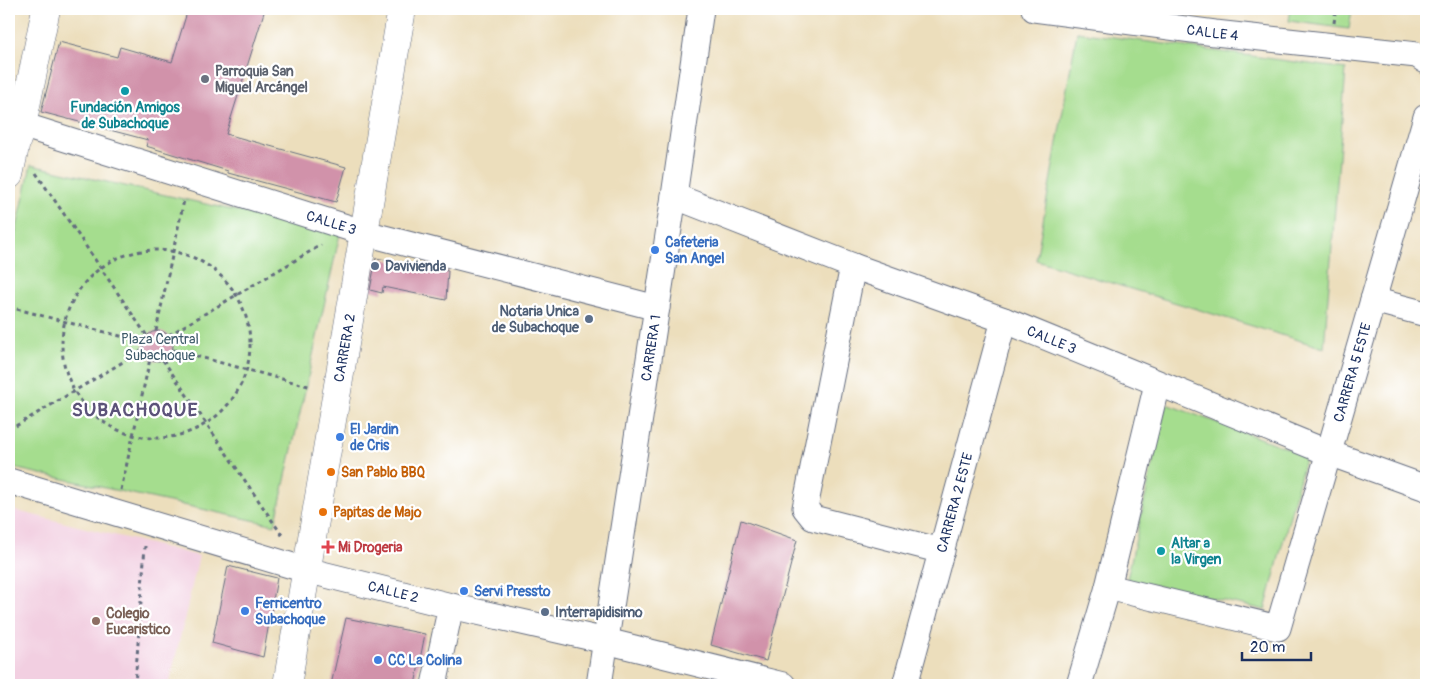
<svg xmlns="http://www.w3.org/2000/svg" width="1435" height="694" font-family="Pangolin,sans-serif">
	<style>
		.built { fill: #f2cfe1 }
		.green { fill: #a5dd8e; stroke: #608676 }
		.building { fill: #d192aa }
		.lines { fill: none; stroke-linecap: round; stroke-linejoin: round }
		.minor-casing { stroke: #646c7f; stroke-width: 27 }
		.tertiary-casing { stroke: #646c7f; stroke-width: 29 }
		.path { stroke: #646c7f; stroke-width: 3; stroke-dasharray: 4 4; stroke-linecap: butt }
		.minor { stroke: #fff; stroke-width: 25 }
		.tertiary { stroke: #fff; stroke-width: 28 }
		.worship-dot { fill: #6b7280; stroke: #fff; stroke-width: 2 }
		.culture-dot { fill: #0f9aa8; stroke: #fff; stroke-width: 2 }
		.shop-dot { fill: #3f7fe0; stroke: #fff; stroke-width: 2 }
		.service-dot { fill: #5c6f8a; stroke: #fff; stroke-width: 2 }
		.food-dot { fill: #e8710a; stroke: #fff; stroke-width: 2 }
		.health-dot { fill: #e0444e; stroke: #fff; stroke-width: 2 }
		.education-dot { fill: #8d6e63; stroke: #fff; stroke-width: 2 }
		.labels { text-anchor: middle; dominant-baseline: central; stroke-width: 4.5; stroke-linejoin: round; paint-order: stroke }
		.street-label { font-size: 14px; fill: #1b2f5e; stroke: #fff }
		.worship-label { font-size: 14px; font-weight: bold; fill: #5b616d; stroke: #fff; text-anchor: start }
		.culture-label { font-size: 14px; font-weight: bold; fill: #0d838f; stroke: #fff }
		.shop-label { font-size: 14px; font-weight: bold; fill: #366cbe; stroke: #fff; text-anchor: start }
		.service-label { font-size: 14px; font-weight: bold; fill: #4e5e75; stroke: #fff; text-anchor: start }
		.park-label { font-size: 14px; fill: #3e5a6a; stroke: #fff }
		.food-label { font-size: 14px; font-weight: bold; fill: #c56008; stroke: #fff; text-anchor: start }
		.health-label { font-size: 14px; font-weight: bold; fill: #be3a42; stroke: #fff; text-anchor: start }
		.education-label { font-size: 14px; font-weight: bold; fill: #785e54; stroke: #fff; text-anchor: start }
		.district-label { font-size: 19px; font-weight: bold; letter-spacing: 1px; fill: #5b5279; stroke: #fff }
	</style>
	<rect width="100%" height="100%" fill="#fff"/>
	<filter id="ink" filterUnits="userSpaceOnUse"><feTurbulence type="fractalNoise" baseFrequency=".02" numOctaves="2"/><feDisplacementMap in="SourceGraphic" scale="10" xChannelSelector="R" yChannelSelector="G"/><feConvolveMatrix kernelMatrix="1 2 1 2 8 2 1 2 1" color-interpolation-filters="sRGB"/></filter>
	<filter id="wash" filterUnits="userSpaceOnUse"><feTurbulence type="fractalNoise" baseFrequency=".0096" numOctaves="4" result="noise"/><feDisplacementMap in="SourceGraphic" scale="20" xChannelSelector="R" yChannelSelector="G"/><feGaussianBlur stdDeviation="1.12" result="paint"/><feColorMatrix in="noise" values="0 0 0 0 0 0 0 0 0 0 0 0 0 0 0 0 0 1.4 0 .05"/><feComposite in="paint" operator="in"/></filter>
	<g filter="url(#wash)">
		<rect width="100%" height="100%" fill="#ecdebc"/>
		<path class="built" d="M9 509 199 556 169 685H9Z"/>
		<g class="green">
			<path d="M1291 9H1352L1349 29 1289 21Z"/>
			<path d="M1077 32 1346 69 1324 348 1036 260Z"/>
			<path d="M31 165 340 234 275 525 9 467V263Z"/>
			<path d="M1166 404 1306 455 1265 610 1127 579Z"/>
		</g>
		<g id="blocks">
			<g class="building">
				<path d="M188 9H265L226 134 346 167 336 202 228 173V171L146 146 148 140 41 112 59 42 117 57 120 47 172 62Z"/>
				<path d="M376 258 448 271 446 300 383 287 382 293 370 290Z"/>
				<circle cx="158" cy="346" r="15"/>
				<path d="M741 520 797 540 766 661 711 645Z"/>
				<path d="M228 566 277 578 263 657 212 643Z"/>
				<path d="M346 618 425 634 415 685H331Z"/>
			</g>
		</g>
	</g>
	<g filter="url(#ink)">
		<use href="#blocks" fill-opacity="0" stroke="#646c7f" stroke-width="1"/>
		<g class="lines">
			<defs>
				<g id="minor">
					<path id="s1" d="M1034 9 1215 33 1417 55 1426 61"/>
					<path id="s2" d="M9 121 365 233 657 308"/>
					<path id="s3" d="M674 196 853 266 1004 320 1329 453 1426 488"/>
					<path d="M853 266 805 508 813 518 942 551"/>
					<path d="M1373 300 1426 314"/>
					<path id="s4" d="M9 481 306 570 451 606 606 641 783 685"/>
					<path id="s5" d="M1108 587 1278 628 1426 117"/>
					<path d="M434 685 451 606"/>
					<path id="s6" d="M599 685 674 196 701 9"/>
					<path id="s7" d="M905 685 1004 320"/>
					<path d="M1079 685 1108 587 1157 384"/>
				</g>
				<g id="tertiary">
					<path d="M9 175 16 142 22 125 46 9"/>
					<path id="s8" d="M287 685C324 459 365 235 402 9"/>
				</g>
			</defs>
			<use href="#minor" class="minor-casing"/>
			<use href="#tertiary" class="tertiary-casing"/>
			<g class="path">
				<path d="M1334 23 1336 9"/>
				<path d="M36 173 147 336"/>
				<circle cx="156" cy="344" r="94"/>
				<path d="M9 307 143 342"/>
				<path d="M156 331 184 200"/>
				<path d="M169 335 321 245"/>
				<path d="M173 350 312 387"/>
				<path d="M163 360 284 538"/>
				<path d="M9 430 143 350"/>
				<path d="M121 490 150 359"/>
				<path d="M135 685 145 546"/>
			</g>
			<use href="#minor" class="minor"/>
			<use href="#tertiary" class="tertiary"/>
		</g>
	</g>
	<circle class="worship-dot" cx="205" cy="79" r="5"/>
	<g class="culture-dot">
		<circle cx="125" cy="91" r="5"/>
		<circle cx="1161" cy="551" r="5"/>
	</g>
	<g class="shop-dot">
		<circle cx="655" cy="250" r="5"/>
		<circle cx="340" cy="437" r="5"/>
		<circle cx="464" cy="591" r="5"/>
		<circle cx="245" cy="611" r="5"/>
		<circle cx="378" cy="660" r="5"/>
	</g>
	<g class="service-dot">
		<circle cx="375" cy="266" r="5"/>
		<circle cx="589" cy="319" r="5"/>
		<circle cx="545" cy="612" r="5"/>
	</g>
	<g class="food-dot">
		<circle cx="331" cy="472" r="5"/>
		<circle cx="323" cy="512" r="5"/>
	</g>
	<path class="health-dot" d="M325.5 539.5h5v5h5v5h-5v5h-5v-5h-5v-5h5z"/>
	<circle class="education-dot" cx="96" cy="621" r="5"/>
	<g class="labels">
		<g class="street-label">
			<text stroke="none"><textPath href="#s1" startOffset="180">CALLE 4</textPath></text>
			<text stroke="none"><textPath href="#s2" startOffset="338">CALLE 3</textPath></text>
			<text stroke="none"><textPath href="#s3" startOffset="404">CALLE 3</textPath></text>
			<text stroke="none"><textPath href="#s8" startOffset="342">CARRERA 2</textPath></text>
			<text stroke="none"><textPath href="#s6" startOffset="341">CARRERA 1</textPath></text>
			<text stroke="none"><textPath href="#s5" startOffset="441">CARRERA 5 ESTE</textPath></text>
			<text stroke="none"><textPath href="#s7" startOffset="189">CARRERA 2 ESTE</textPath></text>
			<text stroke="none"><textPath href="#s4" startOffset="400">CALLE 2</textPath></text>
		</g>
		<g class="worship-label">
			<text x="215" y="71">Parroquia San<tspan x="215" dy="16">Miguel Arcángel</tspan></text>
		</g>
		<g class="culture-label">
			<text x="125" y="107">Fundación Amigos<tspan x="125" dy="16">de Subachoque</tspan></text>
			<text x="1171" y="543" text-anchor="start">Altar a<tspan x="1171" dy="16">la Virgen</tspan></text>
		</g>
		<g class="shop-label">
			<text x="665" y="242">Cafeteria<tspan x="665" dy="16">San Angel</tspan></text>
			<text x="350" y="429">El Jardin<tspan x="350" dy="16">de Cris</tspan></text>
			<text x="474" y="591">Servi Pressto</text>
			<text x="255" y="603">Ferricentro<tspan x="255" dy="16">Subachoque</tspan></text>
			<text x="388" y="660">CC La Colina</text>
		</g>
		<g class="service-label">
			<text x="385" y="266">Davivienda</text>
			<text x="579" y="311" text-anchor="end">Notaria Unica<tspan x="579" dy="16">de Subachoque</tspan></text>
			<text x="555" y="612">Interrapidisimo</text>
		</g>
		<g class="park-label">
			<text x="160" y="339">Plaza Central<tspan x="160" dy="16">Subachoque</tspan></text>
		</g>
		<g class="food-label">
			<text x="341" y="472">San Pablo BBQ</text>
			<text x="333" y="512">Papitas de Majo</text>
		</g>
		<g class="health-label">
			<text x="338" y="547">Mi Drogeria</text>
		</g>
		<g class="education-label">
			<text x="106" y="613">Colegio<tspan x="106" dy="16">Eucaristico</tspan></text>
		</g>
		<g class="district-label">
			<text x="135" y="410">SUBACHOQUE</text>
		</g>
	</g>
	<rect width="1435" height="694" fill="none" stroke="#fff" stroke-width="30"/>
	<path d="M1242 652v8h69v-8" fill="none" stroke="#1b2f5e" stroke-width="2.5"/>
	<text x="1250" y="652" font-size="15" fill="#1b2f5e" stroke="#ffffff" stroke-width="4" paint-order="stroke">20 m</text>
</svg>
